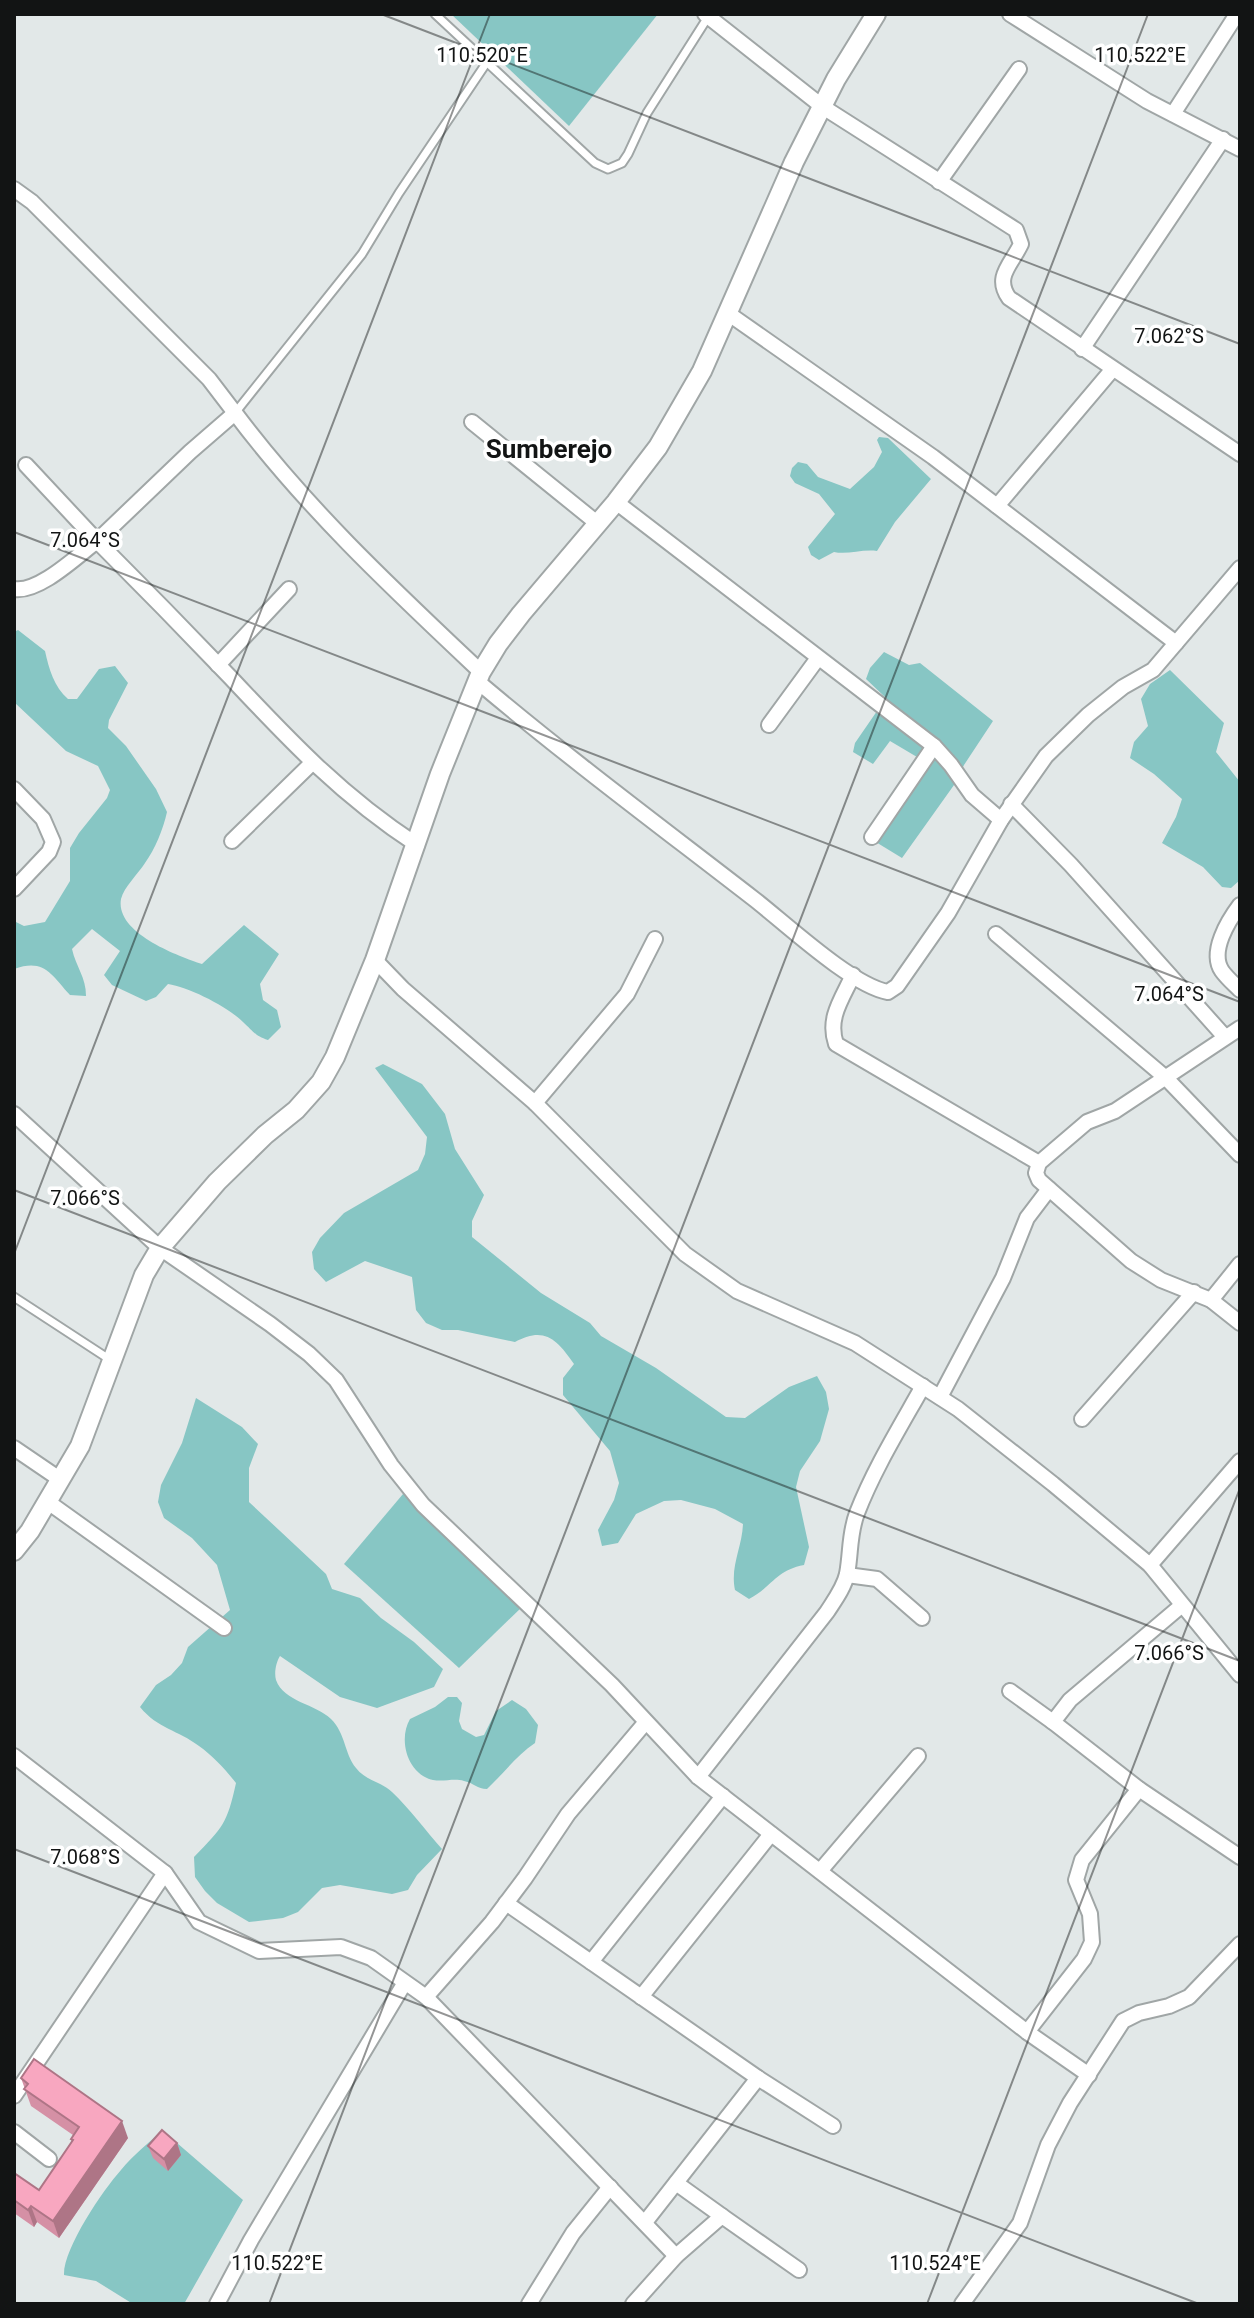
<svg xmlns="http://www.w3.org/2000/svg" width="1254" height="2318" font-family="Roboto,sans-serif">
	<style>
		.green { fill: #87c6c4 }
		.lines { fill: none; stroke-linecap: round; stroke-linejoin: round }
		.service-casing { stroke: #a0a6a6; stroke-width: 11 }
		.minor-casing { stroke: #a0a6a6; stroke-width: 18 }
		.tertiary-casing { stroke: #a0a6a6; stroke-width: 22 }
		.service { stroke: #fff; stroke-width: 7 }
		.minor { stroke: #fff; stroke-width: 14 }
		.tertiary { stroke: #fff; stroke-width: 18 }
		.wall { fill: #d590a5 }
		.shaded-wall { fill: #ae7586 }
		.building { fill: #f8a7c0; stroke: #ae7586; stroke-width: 2 }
		.ticks { fill: none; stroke: #121414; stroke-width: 2; stroke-opacity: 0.45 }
		.labels { text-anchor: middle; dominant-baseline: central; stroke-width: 7; stroke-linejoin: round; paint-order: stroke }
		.quarter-label { font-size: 26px; font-weight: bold; fill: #121414; stroke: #fff }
		.ticks-label { font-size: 20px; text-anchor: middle; fill: #121414; stroke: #fff; stroke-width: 7; stroke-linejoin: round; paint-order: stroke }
	</style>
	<rect width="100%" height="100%" fill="#e2e8e8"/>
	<g class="green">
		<path d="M451 14H658L569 126Z"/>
		<path d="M879 437 888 438 931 479 895 522 877 551C862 549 847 555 834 552L819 560 811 555 808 547 835 514 819 494 795 483 790 476 792 468 798 462 807 464 818 477 850 489 874 467 882 452 877 440Z"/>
		<path d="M18 630 45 651C49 669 54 687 68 699H77L99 669 115 666 128 683 109 720 108 728 126 746 156 789 167 812C163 830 155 849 145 863 138 874 124 887 121 899 115 933 178 956 202 964L244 925 279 954 260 984 263 1000 277 1010 281 1027 268 1040C255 1036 253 1031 243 1022 228 1007 189 987 168 984L156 997 146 1001 112 985 104 975 120 951 92 929 72 949C76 967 86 977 86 996L70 995C51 974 44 958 14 969V921L24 926 45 922 70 881V848L79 833 107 798 110 790 98 766 66 751 14 702V632Z"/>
		<path d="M884 652 909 665 920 663 993 721 964 765 954 785 902 858 866 836 917 757 890 741 873 764 853 752 855 743 886 698 866 679 870 668Z"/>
		<path d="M1170 670 1224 723 1216 752 1240 782V880L1231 888 1222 887 1203 867 1162 843 1176 817 1182 799 1154 774 1130 758 1134 742 1148 726 1141 699 1150 684Z"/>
		<path d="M383 1064 422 1084 445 1114 455 1149 484 1195 472 1221V1237L541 1293 590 1323 601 1336 656 1368 726 1417 745 1418 789 1387 817 1376 826 1392 829 1409 820 1441 800 1471 796 1487 809 1547 804 1565C776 1570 772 1587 749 1599L735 1590C730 1566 742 1548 743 1524L715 1509 681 1500 664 1501 636 1514 618 1543 602 1546 598 1530 614 1500 619 1483 610 1451 563 1395V1378L574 1364C557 1339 544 1326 515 1342L458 1330H442L426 1323 416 1310 412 1277 365 1261 326 1282 314 1269 312 1252 320 1238 344 1213 418 1170 425 1154 427 1137 375 1068Z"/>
		<path d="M196 1398 242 1427 258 1444 249 1468V1502L326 1574 332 1589 360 1598 381 1618 414 1642 443 1669 434 1687 377 1708 340 1697 280 1656C276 1662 274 1673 276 1680 284 1702 316 1704 331 1719 346 1734 344 1753 356 1768 366 1781 382 1782 392 1792 410 1809 425 1830 442 1849L417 1875 408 1890 392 1894 340 1885 322 1888 298 1912 283 1918 249 1922 217 1903 205 1891 195 1877 194 1857C223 1827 227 1824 236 1783 225 1769 213 1756 199 1746 178 1730 158 1729 140 1707L156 1685 171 1675 182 1663 188 1647 230 1610 217 1565 192 1538 164 1518 158 1502 161 1485 182 1443Z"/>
		<path d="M403 1494 408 1495 523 1606 459 1668 344 1564Z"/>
		<path d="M448 1697H457L462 1703 459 1721 462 1729 476 1737 484 1735 496 1711 512 1700 526 1709 538 1725 535 1743C517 1755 503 1774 487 1789 477 1789 474 1783 464 1781 454 1778 444 1782 433 1780 407 1774 398 1739 410 1719L435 1707Z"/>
		<path d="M162 2130 243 2200 184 2304H133L96 2281 64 2275C63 2249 103 2190 121 2170 133 2155 149 2143 162 2130Z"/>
	</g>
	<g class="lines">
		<defs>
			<g id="service">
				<path d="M435 14 595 163 608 169 622 163 628 154 647 113 708 17"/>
				<path d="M235 413 362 254 399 193 487 62"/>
				<path d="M14 1297 109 1359"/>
			</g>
			<g id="minor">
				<path d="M705 14 823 107 1016 230 1021 244C1011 265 994 277 1009 298L1240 454"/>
				<path d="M1010 14 1147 101 1240 149"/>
				<path d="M1173 114 1237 14"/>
				<path d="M939 182 1019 69"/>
				<path d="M14 189 32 202 209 379 235 413"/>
				<path d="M729 314 933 457 1176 643"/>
				<path d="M1082 349 1223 139"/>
				<path d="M472 422 597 523"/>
				<path d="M616 502 934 746 951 765 972 795 1001 820"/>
				<path d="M997 506 1112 370"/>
				<path d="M14 589C39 593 77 556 97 541L26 465"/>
				<path d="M218 665 289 589"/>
				<path d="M477 681C567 757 661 827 754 899 785 923 852 986 888 992L897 986 948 913 1001 820 1046 756 1088 715 1123 687 1153 670 1240 568"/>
				<path d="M769 725 818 658"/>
				<path d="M14 789 43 819 53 842 49 852 14 889"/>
				<path d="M1011 804 1071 865 1225 1037"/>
				<path d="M872 837 934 746"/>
				<path d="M232 841 312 763"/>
				<path d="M417 845C343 797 290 741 230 677 186 631 142 586 97 541L190 452 235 413C307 509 394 590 481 672"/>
				<path d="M1240 905C1228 921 1209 952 1222 971 1227 978 1234 984 1240 990"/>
				<path d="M996 934 1166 1078 1240 1155"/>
				<path d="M375 960 403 989 535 1103 685 1254 737 1291 855 1343 958 1409 1053 1484 1150 1565 1240 1675"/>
				<path d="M853 975C842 999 827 1018 836 1044L1039 1163"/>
				<path d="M1240 1028 1115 1111 1087 1122 1039 1163 1036 1173 1039 1180 1131 1261 1161 1280 1211 1300 1240 1323"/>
				<path d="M535 1103 627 994 655 939"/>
				<path d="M14 1114 160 1248 270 1324 309 1354 336 1380 391 1465 423 1505 612 1685 698 1777 1027 2032 1089 2075"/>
				<path d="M1211 1300 1240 1264"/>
				<path d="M940 1397 1003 1278 1027 1218 1049 1189"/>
				<path d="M1082 1419 1194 1292"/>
				<path d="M14 1448 61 1480"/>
				<path d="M48 1502 224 1628"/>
				<path d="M1150 1565 1240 1461"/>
				<path d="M847 1575 877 1579 922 1618"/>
				<path d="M1181 1606 1070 1700 1053 1722 1139 1789 1240 1857"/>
				<path d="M1010 1691 1053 1722"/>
				<path d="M14 1756 165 1873 199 1922 259 1951 341 1947 371 1958 426 1997 492 1922 525 1878 568 1814 645 1723"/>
				<path d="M698 1777 827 1612C834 1601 844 1588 847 1574 851 1553 849 1534 857 1513 874 1469 900 1427 923 1386"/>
				<path d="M820 1871 918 1756"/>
				<path d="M506 1903 758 2078 833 2126"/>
				<path d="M591 1962 723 1796"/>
				<path d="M426 1997 676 2256"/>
				<path d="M641 1997 771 1834"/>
				<path d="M1027 2032 1084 1959 1092 1942 1090 1914 1076 1880 1082 1860 1139 1789"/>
				<path d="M14 2096 165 1873"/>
				<path d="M14 2132 49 2159"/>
				<path d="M676 2183 722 2216"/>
				<path d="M646 2221 758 2078"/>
				<path d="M217 2304 251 2240 404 1984"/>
				<path d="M529 2304 573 2233 610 2187"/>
				<path d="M633 2304 676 2256 722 2216 799 2270"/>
				<path d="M962 2304 1020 2223 1048 2145 1070 2103 1123 2021 1139 2013 1169 2006 1189 1997 1240 1944"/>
			</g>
			<path id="tertiary" d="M14 1551 30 1531 80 1446 144 1275 160 1248 217 1182 265 1135 296 1110 321 1082 335 1057 375 960 440 774 481 672 498 644 521 614 616 502 658 447 702 371 794 162 836 79 876 14"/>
		</defs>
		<use href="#service" class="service-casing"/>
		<use href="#minor" class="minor-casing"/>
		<use href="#tertiary" class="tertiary-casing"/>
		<use href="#service" class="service"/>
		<use href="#minor" class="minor"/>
		<use href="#tertiary" class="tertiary"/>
	</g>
	<g class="wall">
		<path d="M21 2078 128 2138 59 2238 37 2222 34 2227 14 2213V2173L39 2190 72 2142 71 2139 73 2135 31 2106Z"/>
		<path d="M177 2143 181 2155 168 2171 153 2158 148 2146Z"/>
	</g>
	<g class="shaded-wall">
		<path d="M122 2121 128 2138 59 2238 53 2221Z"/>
		<path d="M177 2143 181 2155 168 2171 164 2159Z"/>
		<path d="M31 2206 37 2222 34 2227 28 2210Z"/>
	</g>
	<g class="building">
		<path d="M34 2059 122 2121 53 2221 31 2206 28 2210 14 2200V2173L39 2190 73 2140 71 2139 79 2127 24 2089 28 2084 21 2078Z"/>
		<path d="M162 2130 177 2143 164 2159 148 2146Z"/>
	</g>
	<path class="ticks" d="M381 14 1240 344M14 532 1240 1002M14 1190 1240 1661M14 1254 490 14M14 1849 1199 2304M269 2304 1148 14M927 2304 1240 1488"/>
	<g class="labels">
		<g class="quarter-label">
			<text x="549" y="449">Sumberejo</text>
		</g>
	</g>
	<g class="ticks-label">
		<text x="1140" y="62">110.522°E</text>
		<text x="482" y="62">110.520°E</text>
		<text x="1169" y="343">7.062°S</text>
		<text x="85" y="547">7.064°S</text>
		<text x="1169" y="1001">7.064°S</text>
		<text x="85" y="1205">7.066°S</text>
		<text x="1169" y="1660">7.066°S</text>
		<text x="85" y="1864">7.068°S</text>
		<text x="277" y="2270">110.522°E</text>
		<text x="935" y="2270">110.524°E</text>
	</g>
	<rect width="1254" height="2318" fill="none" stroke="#121414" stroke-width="32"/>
</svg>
